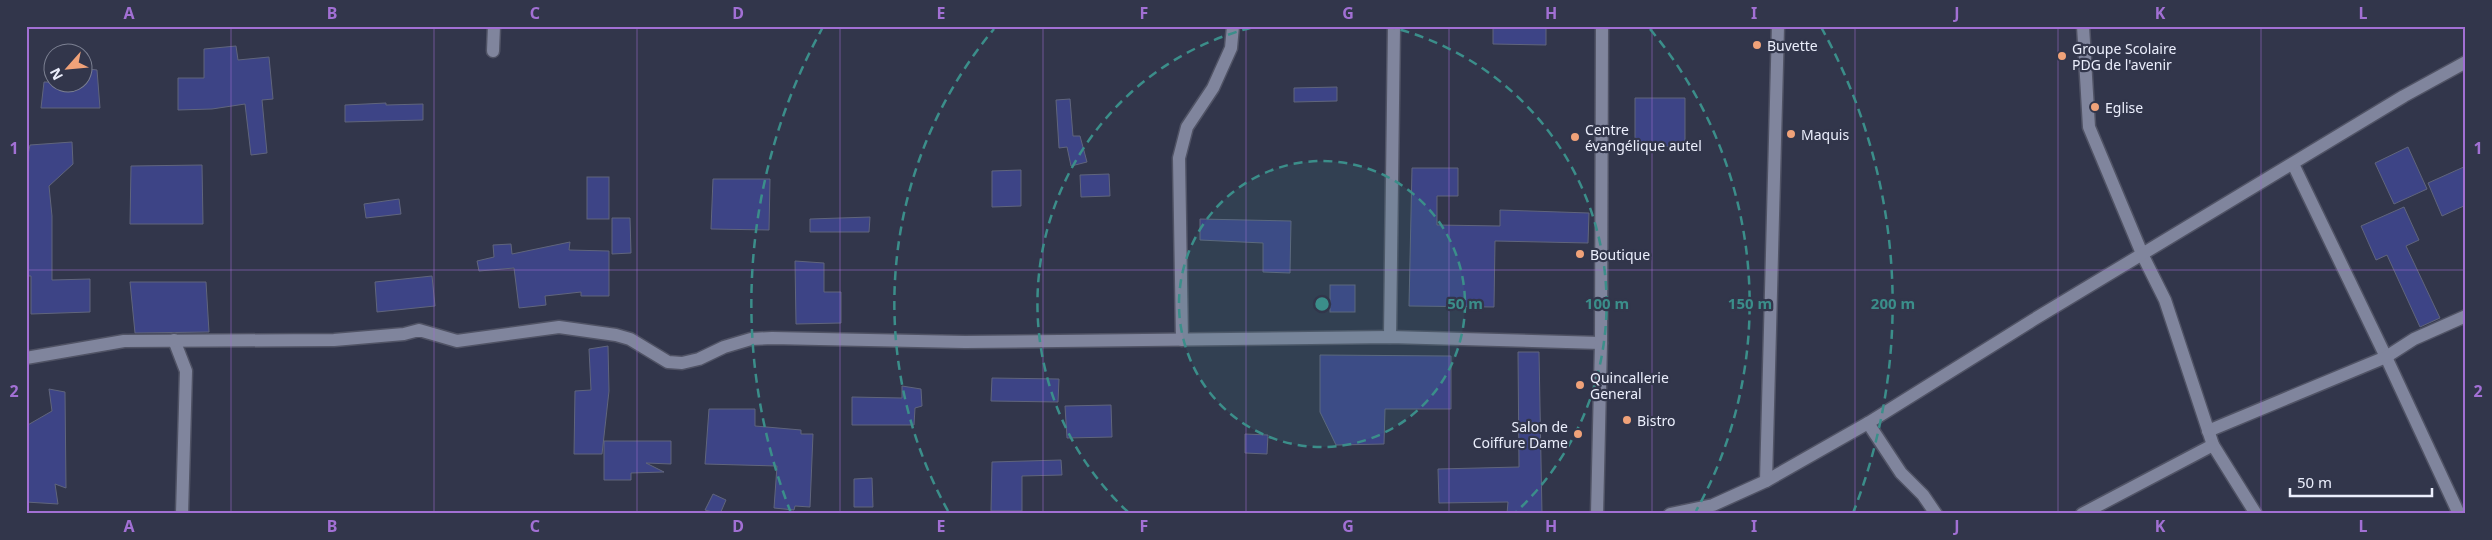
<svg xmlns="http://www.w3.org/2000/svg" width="2492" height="540" font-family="'Noto Sans',sans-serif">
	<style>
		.building { fill: #3d4486; stroke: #60657c }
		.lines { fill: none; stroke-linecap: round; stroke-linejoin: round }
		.minor-casing { stroke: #505365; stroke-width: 15 }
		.minor { stroke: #80859d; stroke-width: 12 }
		.grid { fill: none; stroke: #a270d4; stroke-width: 1; stroke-opacity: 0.55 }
		.ring { fill: none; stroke: #3b8e8a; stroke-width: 2.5; stroke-dasharray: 9 6 }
		.poi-dot { fill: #f0a279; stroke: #32364b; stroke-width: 2 }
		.labels { text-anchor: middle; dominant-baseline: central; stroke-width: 4.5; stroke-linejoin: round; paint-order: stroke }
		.poi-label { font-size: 14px; fill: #ebeefc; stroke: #32364b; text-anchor: start }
		.centre { fill: #3b8e8a; stroke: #32364b; stroke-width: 2.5 }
		.ring-label { font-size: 15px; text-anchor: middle; font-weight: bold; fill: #3b8e8a; stroke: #32364b; stroke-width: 4.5; stroke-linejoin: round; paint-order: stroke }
		.neatline { fill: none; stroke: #a270d4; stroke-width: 2 }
		.grid-label { font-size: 16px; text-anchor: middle; font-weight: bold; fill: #a270d4 }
	</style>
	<rect width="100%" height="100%" fill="#32364b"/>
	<g class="building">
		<path d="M1493 26H1546V45L1493 44Z"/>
		<path d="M236 46 238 60 269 57 273 99 262 100 267 153 251 155 245 104 212 109 178 110V78H204V49Z"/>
		<path d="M82 68 97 70 100 108H41L44 82H82Z"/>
		<path d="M1337 87V101L1294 102V88Z"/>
		<path d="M1635 98H1685V147L1635 146Z"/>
		<path d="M1070 99 1073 136H1080L1087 162 1071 166 1067 147 1059 148 1056 100Z"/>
		<path d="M386 103V105L423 104V120L345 122V105Z"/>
		<path d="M72 142 73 164 49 186 52 216V280L90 279V312L31 314V276H26V164L30 145Z"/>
		<path d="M2408 147 2427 189 2394 204 2375 163Z"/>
		<path d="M202 165 203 224H130L131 166Z"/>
		<path d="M2466 166V205L2442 216 2428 183Z"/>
		<path d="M1412 168H1458V196H1437V225L1500 226V210L1589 213 1588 243 1495 241 1494 307 1409 306Z"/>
		<path d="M1021 170V206L992 207V171Z"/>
		<path d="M1109 174 1110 196 1081 197 1080 175Z"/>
		<rect x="587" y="177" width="22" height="42"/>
		<path d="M713 179H770L769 230 711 229Z"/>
		<path d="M399 199 401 214 366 218 364 204Z"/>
		<path d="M2404 207 2419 240 2406 246 2440 318 2420 327 2387 255 2376 260 2361 226Z"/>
		<path d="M870 217 869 232H810V219Z"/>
		<path d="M612 218H630L631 253 612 254Z"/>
		<path d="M1200 219 1291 221 1290 273 1263 272V243L1200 240Z"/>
		<path d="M570 242 569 250 609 251V296H581V292L545 296 546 305 519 308 514 268 479 271 477 261 494 257 493 245 511 244 512 254Z"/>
		<path d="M795 261 824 263V292H841V323L796 324Z"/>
		<path d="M432 276 435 306 377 312 375 282Z"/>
		<path d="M130 282H206L209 332 135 333Z"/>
		<rect x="1330" y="285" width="25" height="27"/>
		<path d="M608 346 609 391 602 454H574L575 391 591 390 589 349Z"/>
		<path d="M1518 352H1539L1542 514H1507L1508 502 1439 503 1438 469 1519 467Z"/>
		<path d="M1320 355 1451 356V409H1385L1384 444 1336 445 1320 412Z"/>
		<path d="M992 378 1059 379 1058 402 991 401Z"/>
		<path d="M902 386 921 389 922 406 915 408 914 425H852V397L902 398Z"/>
		<path d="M49 389 65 392 66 488 55 484 58 504 26 502V426L52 411Z"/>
		<path d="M1111 405 1112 437 1067 438 1065 406Z"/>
		<path d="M709 409H755V426L801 430V434H813L810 507 795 506 794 510 774 508 777 466 705 464Z"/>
		<path d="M1245 434 1268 435 1267 454 1245 453Z"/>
		<path d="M604 441H671V464L646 463 664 472 631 473V480H604Z"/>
		<path d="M1061 460 1062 475 1022 476V511H991L992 462Z"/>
		<path d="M872 478 873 507H854V479Z"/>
		<path d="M713 494 726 500 720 514 705 510Z"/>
	</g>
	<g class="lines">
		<defs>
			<g id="minor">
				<path d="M2083 26 2089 127 2143 256 2165 300 2213 445 2256 514"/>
				<path d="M493 51 494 26"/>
				<path d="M2293 164 2386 357 2459 514"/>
				<path d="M1390 337 1394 26"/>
				<path d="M174 340 186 371 182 514"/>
				<path d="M1182 340 1179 158 1187 127 1213 88 1231 48 1233 26"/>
				<path d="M26 358 124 341 334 340 404 334 419 330 457 341 559 327 616 335 630 339 668 362 682 363 699 359 724 347 751 339 772 338 965 342 1390 337 1601 343"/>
				<path d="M1868 423 1901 473 1923 495 1936 514"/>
				<path d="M2208 431 2386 357 2414 339 2466 316"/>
				<path d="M1766 481 1778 26"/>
				<path d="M1597 514 1601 343 1602 26"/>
				<path d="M1670 514 1713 505 1766 481 1868 423 2033 320 2404 96 2466 62"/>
				<path d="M2082 514 2213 445"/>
			</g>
		</defs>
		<use href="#minor" class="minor-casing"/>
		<use href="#minor" class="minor"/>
	</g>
	<path class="grid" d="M231 26V514M434 26V514M637 26V514M840 26V514M1043 26V514M1246 26V514M1449 26V514M1652 26V514M1855 26V514M2058 26V514M2261 26V514M26 270H2466"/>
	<circle cx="1322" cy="304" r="143" fill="#3b8e8a" fill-opacity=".12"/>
	<g class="ring">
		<circle cx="1322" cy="304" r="143"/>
		<path d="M1128 512A285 285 0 0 1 1258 26M1386 26A285 285 0 0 1 1516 512"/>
		<path d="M948 511A428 428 0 0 1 994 29M1650 29A428 428 0 0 1 1696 511"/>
		<path d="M791 513A571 571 0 0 1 823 27M1821 27A571 571 0 0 1 1853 513"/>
	</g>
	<g class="poi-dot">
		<circle cx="1757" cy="45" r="5"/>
		<circle cx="2062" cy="56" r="5"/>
		<circle cx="2095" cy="107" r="5"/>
		<circle cx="1791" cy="134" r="5"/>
		<circle cx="1575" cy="137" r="5"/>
		<circle cx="1580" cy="254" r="5"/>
		<circle cx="1580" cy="385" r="5"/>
		<circle cx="1627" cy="420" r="5"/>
		<circle cx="1578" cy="434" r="5"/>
	</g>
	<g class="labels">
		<g class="poi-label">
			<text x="1767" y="45">Buvette</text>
			<text x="2072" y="48">Groupe Scolaire<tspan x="2072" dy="16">PDG de l'avenir</tspan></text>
			<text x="2105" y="107">Eglise</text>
			<text x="1585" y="129">Centre<tspan x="1585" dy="16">évangélique autel</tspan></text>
			<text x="1801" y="134">Maquis</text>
			<text x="1590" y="254">Boutique</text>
			<text x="1590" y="377">Quincallerie<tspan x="1590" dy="16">General</tspan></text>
			<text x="1637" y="420">Bistro</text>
			<text x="1568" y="426" text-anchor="end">Salon de<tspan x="1568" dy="16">Coiffure Dame</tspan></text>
		</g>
	</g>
	<circle cx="1322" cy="304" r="8" class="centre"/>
	<g class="ring-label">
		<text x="1465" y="309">50 m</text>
		<text x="1607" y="309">100 m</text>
		<text x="1750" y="309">150 m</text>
		<text x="1893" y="309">200 m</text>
	</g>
	<rect width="2492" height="540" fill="none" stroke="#32364b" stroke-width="55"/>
	<g transform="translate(68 68) rotate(243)"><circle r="24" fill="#32364b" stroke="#7c8092"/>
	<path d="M0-4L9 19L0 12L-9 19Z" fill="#f0a279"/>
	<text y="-8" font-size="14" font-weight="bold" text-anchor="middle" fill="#ebeefc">N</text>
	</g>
	<path d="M2290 488v8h142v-8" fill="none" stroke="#ebeefc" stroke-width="2.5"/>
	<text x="2297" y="488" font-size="15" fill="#ebeefc" stroke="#32364b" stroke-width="4" paint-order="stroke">50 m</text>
	<rect x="28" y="28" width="2436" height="484" class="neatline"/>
	<g class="grid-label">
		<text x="129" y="19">A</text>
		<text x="332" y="19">B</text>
		<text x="535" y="19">C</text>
		<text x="738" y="19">D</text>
		<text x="941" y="19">E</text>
		<text x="1144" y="19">F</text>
		<text x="1348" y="19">G</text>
		<text x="1551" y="19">H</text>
		<text x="1754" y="19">I</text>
		<text x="1957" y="19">J</text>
		<text x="2160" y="19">K</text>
		<text x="2363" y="19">L</text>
		<text x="14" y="154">1</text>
		<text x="2478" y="154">1</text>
		<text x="14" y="397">2</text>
		<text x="2478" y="397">2</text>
		<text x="129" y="532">A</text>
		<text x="332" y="532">B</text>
		<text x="535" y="532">C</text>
		<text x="738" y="532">D</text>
		<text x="941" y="532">E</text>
		<text x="1144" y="532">F</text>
		<text x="1348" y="532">G</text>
		<text x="1551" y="532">H</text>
		<text x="1754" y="532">I</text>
		<text x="1957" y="532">J</text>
		<text x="2160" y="532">K</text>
		<text x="2363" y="532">L</text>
	</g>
</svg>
